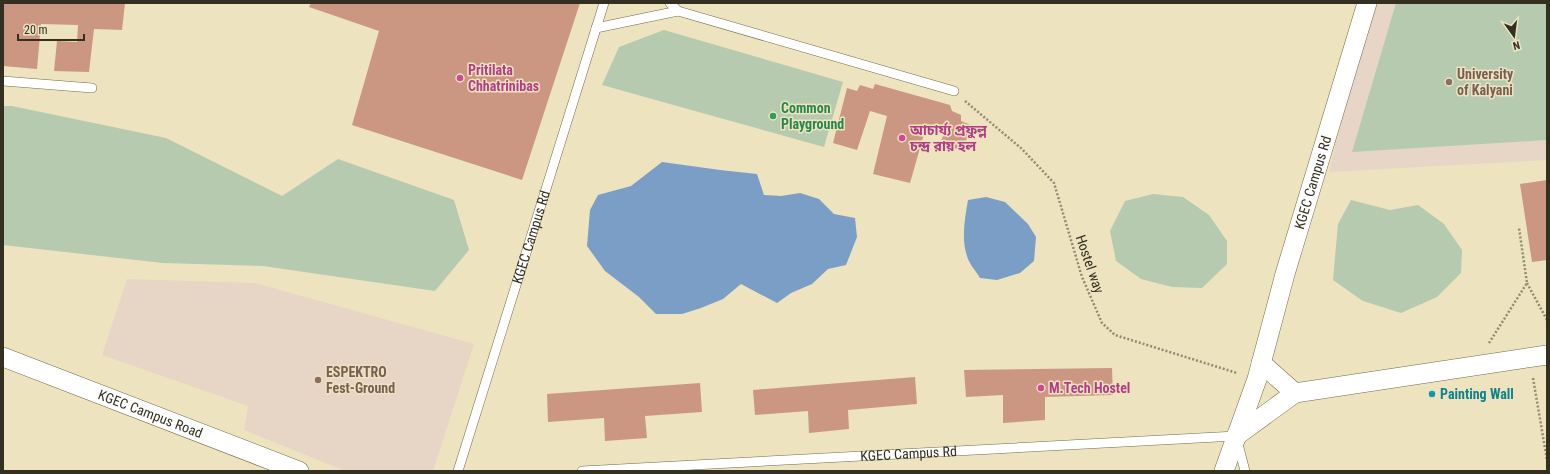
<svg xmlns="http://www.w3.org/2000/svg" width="1550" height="474" font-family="'Roboto Condensed','Noto Sans Bengali',sans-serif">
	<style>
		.education { fill: #e7d6c5 }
		.green { fill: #b6caaf }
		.water { fill: #7b9ec6 }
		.building { fill: #cc9782 }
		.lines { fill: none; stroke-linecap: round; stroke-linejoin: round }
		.service-casing { stroke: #736a4a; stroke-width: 10 }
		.minor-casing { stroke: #736a4a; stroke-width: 20 }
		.path { stroke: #918a71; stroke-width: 2.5; stroke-dasharray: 2 2; stroke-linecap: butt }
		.service { stroke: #fff; stroke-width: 9 }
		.minor { stroke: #fff; stroke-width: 19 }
		.hotel-dot { fill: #d1479c; stroke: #ede3bf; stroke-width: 1.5 }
		.education-dot { fill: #8d6e63; stroke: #ede3bf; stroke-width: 1.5 }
		.leisure-dot { fill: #2e9e5b; stroke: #ede3bf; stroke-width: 1.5 }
		.culture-dot { fill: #0f9aa8; stroke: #ede3bf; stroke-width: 1.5 }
		.labels { text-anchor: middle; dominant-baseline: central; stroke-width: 3; stroke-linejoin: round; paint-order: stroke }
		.hotel-label { font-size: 14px; font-weight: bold; fill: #b23c85; stroke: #ede3bf; text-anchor: start }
		.education-label { font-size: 14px; font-weight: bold; fill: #785e54; stroke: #ede3bf; text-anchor: start }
		.leisure-label { font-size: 14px; font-weight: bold; fill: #27864d; stroke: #ede3bf; text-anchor: start }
		.street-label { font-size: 14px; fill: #332f21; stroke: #ede3bf }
		.culture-label { font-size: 14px; font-weight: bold; fill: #0d838f; stroke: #ede3bf; text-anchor: start }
	</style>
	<rect width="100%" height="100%" fill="#ede3bf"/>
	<g class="education">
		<path d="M1369 3H1547V160L1329 172Z"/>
		<path d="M127 279 255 283 474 344 433 471H345L244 430 248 406 102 355Z"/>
	</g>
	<g class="green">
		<path d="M1396 3H1547V140L1352 152Z"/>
		<path d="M664 30 843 82 824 147 602 85 619 47Z"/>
		<path d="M3 106H12L166 138 282 196 338 159 454 200 469 250 435 291 263 266 163 263 3 245Z"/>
		<path d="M1153 194 1183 197 1209 215 1227 241V264L1202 288 1172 287 1141 279 1116 261 1110 231 1125 201Z"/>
		<path d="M1351 200 1390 210 1418 205 1444 224 1462 250 1461 273 1437 297 1401 313 1363 301 1333 280 1338 224Z"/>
	</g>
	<g class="water">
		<path d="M662 162 720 170 757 174 764 195 781 196 800 193 819 199 834 214 855 218 857 237 846 265 828 269 812 284 791 293 777 303 741 284 723 299 701 308 682 314H656L639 297 605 271 587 246 590 210 598 195 631 186Z"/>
		<path d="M986 197 1005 202 1028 224 1036 237 1034 261 1020 273 997 280 980 278C976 271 969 264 967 256 961 239 965 217 968 200Z"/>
	</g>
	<g class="building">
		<path d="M3 3H125L122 30 94 29 89 72 54 71 57 41 77 42 78 25 41 24 37 69 3 66Z"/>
		<path d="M311 3H580L522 180 352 125 379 31 309 7Z"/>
		<path d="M875 84 950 105 952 111 961 115V121L971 125 963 150 939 145 945 132 926 127 910 183 873 174 887 116 870 111 857 150 833 143 847 88 857 91 860 85 873 89Z"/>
		<path d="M1547 180V260L1532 262 1520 184Z"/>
		<path d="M1112 368 1113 395 1045 397V420L1003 423V395L966 397 964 370Z"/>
		<path d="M915 377 917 404 848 410 849 429 809 433 808 411 755 415 753 390Z"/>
		<path d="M700 383 702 412 645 416 647 438 605 441 604 418 548 422 547 394Z"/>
	</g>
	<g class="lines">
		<defs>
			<g id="service">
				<path d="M670 3 678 11 954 91"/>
				<path d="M596 28 678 11"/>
				<path d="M3 81 92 88"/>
				<path id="s1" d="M458 471 604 3"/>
				<path id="s2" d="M582 471 1236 436 1245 471"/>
			</g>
			<g id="minor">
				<path id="s3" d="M3 357 299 471"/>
				<path d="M1261 363 1295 393 1547 355"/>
				<path d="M1236 436 1295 393"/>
				<path id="s4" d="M1224 471 1257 379 1285 274 1367 3"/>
			</g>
		</defs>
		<use href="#service" class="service-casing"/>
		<use href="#minor" class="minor-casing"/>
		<g class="path">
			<path d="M965 101 1022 149 1054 183 1082 277 1102 323 1115 335 1237 373"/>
			<path d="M1527 283 1547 320"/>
			<path d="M1489 343 1527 283 1519 228"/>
			<path d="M1533 378 1547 460"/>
		</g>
		<use href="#service" class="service"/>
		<use href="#minor" class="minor"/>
	</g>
	<g class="hotel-dot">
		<circle cx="460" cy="78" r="4"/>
		<circle cx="902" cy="138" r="4"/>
		<circle cx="1041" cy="388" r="4"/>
	</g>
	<g class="education-dot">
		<circle cx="1449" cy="82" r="4"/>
		<circle cx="318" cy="380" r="4"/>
	</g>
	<circle class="leisure-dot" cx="773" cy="116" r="4"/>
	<circle class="culture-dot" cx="1432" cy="394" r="4"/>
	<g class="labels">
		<g class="hotel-label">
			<text x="468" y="70">Pritilata<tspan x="468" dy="16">Chhatrinibas</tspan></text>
			<text x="910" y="130">আচার্য্য প্রফুল্ল<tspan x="910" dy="16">চন্দ্র রায় হল</tspan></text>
			<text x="1049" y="388">M.Tech Hostel</text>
		</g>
		<g class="education-label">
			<text x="1457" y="74">University<tspan x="1457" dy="16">of Kalyani</tspan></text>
			<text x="326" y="372">ESPEKTRO<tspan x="326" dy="16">Fest-Ground</tspan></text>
		</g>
		<g class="leisure-label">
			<text x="781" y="108">Common<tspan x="781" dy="16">Playground</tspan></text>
		</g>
		<g class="street-label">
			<text stroke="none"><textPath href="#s4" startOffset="302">KGEC Campus Rd</textPath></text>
			<text stroke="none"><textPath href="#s1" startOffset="245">KGEC Campus Rd</textPath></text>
			<text transform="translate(1090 264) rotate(71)">Hostel way</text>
			<text stroke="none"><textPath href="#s3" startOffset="158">KGEC Campus Road</textPath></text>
			<text stroke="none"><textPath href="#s2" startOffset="327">KGEC Campus Rd</textPath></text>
		</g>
		<g class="culture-label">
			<text x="1440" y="394">Painting Wall</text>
		</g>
	</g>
	<rect width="1550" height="474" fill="none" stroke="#332f21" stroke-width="8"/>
	<g transform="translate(1514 36) rotate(166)" stroke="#ede3bf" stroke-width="3" paint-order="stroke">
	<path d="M0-3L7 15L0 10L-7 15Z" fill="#332f21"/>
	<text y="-6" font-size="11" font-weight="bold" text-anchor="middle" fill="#332f21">N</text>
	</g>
	<path d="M18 34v6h66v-6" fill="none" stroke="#332f21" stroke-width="2"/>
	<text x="24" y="34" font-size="12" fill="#332f21" stroke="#ede3bf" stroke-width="3" paint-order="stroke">20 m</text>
</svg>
